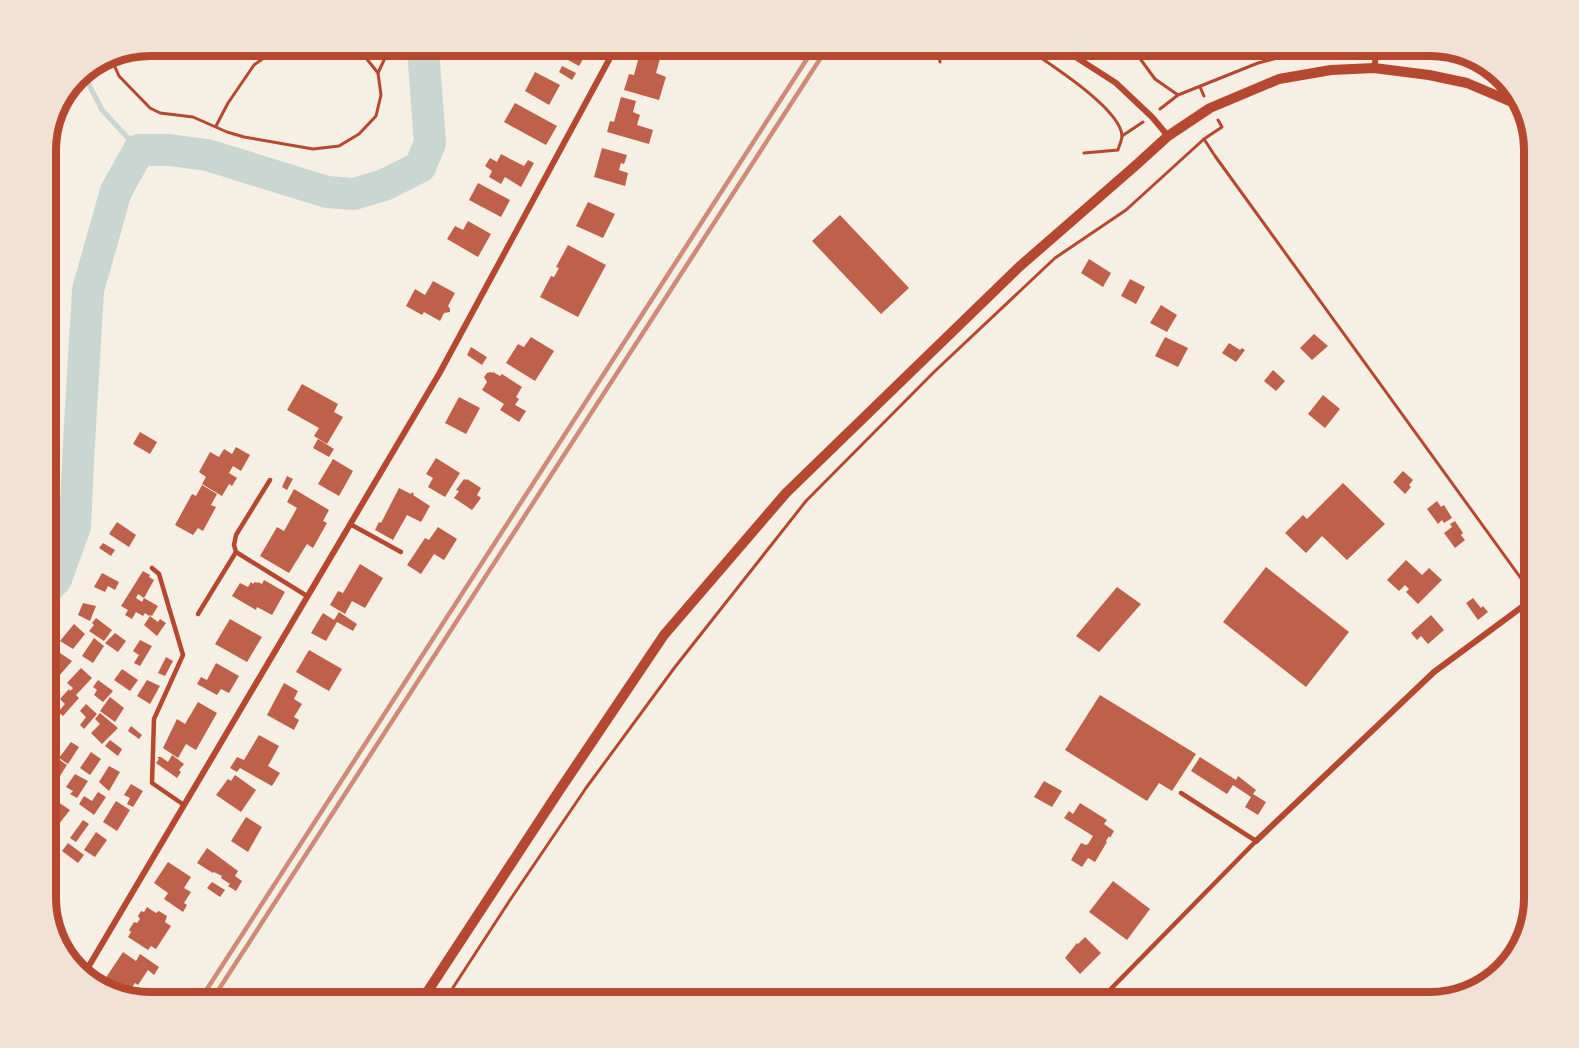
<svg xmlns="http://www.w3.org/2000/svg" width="1579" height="1048" font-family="Jost,sans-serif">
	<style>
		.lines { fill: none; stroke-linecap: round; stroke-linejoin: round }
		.stream { stroke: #c9d6d2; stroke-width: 5 }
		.river { stroke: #c9d6d2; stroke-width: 32 }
		.building { fill: #bf614a }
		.path { stroke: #b5482f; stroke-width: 3 }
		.service { stroke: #b5482f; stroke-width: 4.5 }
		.minor { stroke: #b5482f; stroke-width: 6 }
		.tertiary { stroke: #b5482f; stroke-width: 10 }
		.rail { stroke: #cf8b77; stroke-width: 4.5 }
		.rim { fill: none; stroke: #b5482f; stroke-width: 8 }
	</style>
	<rect width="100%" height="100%" fill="#f6efe4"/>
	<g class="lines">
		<path class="stream" d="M82 71 102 110 139 150"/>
		<path class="river" d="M45 591 56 579 75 526 79 443 88 290 116 191 139 150H169L207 155 327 192 354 194 384 185 420 167 430 143 423 50 425 45"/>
	</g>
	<g class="building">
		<path d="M550 45H581L589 49 579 66 548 49Z"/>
		<path d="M641 49 661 55 656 73 666 77 659 100 624 90 629 74 634 75Z"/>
		<path d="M562 66 576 73 572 80 559 72Z"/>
		<path d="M535 72 560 85 549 105 525 91Z"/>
		<path d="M621 97 636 101 633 112 640 115 637 125 653 130 649 144 607 132 610 121 614 122Z"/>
		<path d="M515 103 557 126 546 145 504 122Z"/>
		<path d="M602 148 627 155 624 164 621 163 619 170 628 173 625 186 594 177Z"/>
		<path d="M501 154 524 166 528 160 534 163 521 187 505 177 501 184 489 177 492 171 485 166 490 158 497 162Z"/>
		<path d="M478 183 510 200 501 217 469 200Z"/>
		<path d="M588 202 615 214 603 238 576 226Z"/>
		<path d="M840 215 909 288 881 314 812 241Z"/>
		<path d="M468 221 491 234 478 257 447 239 455 226 463 230Z"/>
		<path d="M568 245 606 265 578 317 540 297 551 276 554 277 559 268 556 267Z"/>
		<path d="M1089 259 1111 273 1103 287 1081 273Z"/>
		<path d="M1130 279 1145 287 1136 304 1121 296Z"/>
		<path d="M433 281 455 293 448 306 450 309V312L444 313 440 321 424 312 422 315 406 306 415 289 425 295Z"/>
		<path d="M1161 305 1177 315 1167 332 1150 323Z"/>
		<path d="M1314 334 1328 346 1312 360 1300 348Z"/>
		<path d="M531 337 554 351 535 381 506 363 518 344 524 347Z"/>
		<path d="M1165 337 1188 348 1178 367 1155 356Z"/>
		<path d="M1229 343 1240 350 1242 348 1245 350 1236 362 1222 353Z"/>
		<path d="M471 347 487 357 482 365 467 355Z"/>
		<path d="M1273 370 1285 381 1276 391 1264 381Z"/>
		<path d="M491 372 492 373 493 372 500 376 502 374 522 387 516 397 519 399 515 405 526 411 519 422 500 410 504 404 482 390 487 382 484 377 487 373Z"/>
		<path d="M302 384 338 404 334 412 343 417 327 444 314 436 319 428 287 410Z"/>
		<path d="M1323 395 1340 409 1325 428 1308 414Z"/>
		<path d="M459 397 480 408 466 434 445 423Z"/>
		<path d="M140 432 157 442 150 454 133 444Z"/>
		<path d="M318 439 334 449 329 457 313 448Z"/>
		<path d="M236 447 250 455 241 471 233 466 229 473 237 478 232 486 229 484 222 496 202 484 206 477 199 472 210 452 219 457 224 449 232 454Z"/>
		<path d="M436 458 460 473 445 497 428 487 433 478 426 474Z"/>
		<path d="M333 459 353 471 339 496 318 484Z"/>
		<path d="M1403 471 1413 480 1409 485 1411 487 1405 494 1393 482Z"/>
		<path d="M287 476 293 479 287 490 282 487Z"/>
		<path d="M464 479 466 480 467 479 481 488 477 495 481 498 472 510 454 498 459 491 456 490Z"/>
		<path d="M1343 483 1385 524 1347 560 1322 536 1306 553 1285 533 1303 515 1307 519Z"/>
		<path d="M202 485 217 494 211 505 216 507 203 531 198 528 193 535 175 525 192 494 196 496Z"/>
		<path d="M399 488 411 494 412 492 414 494 413 495 430 506 421 522 407 515 393 540 375 530 379 522 381 523Z"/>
		<path d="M294 489 329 510 323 521 327 523 313 548 307 544 289 573 260 556 277 527 284 531 297 508 287 502Z"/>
		<path d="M1437 501 1441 507 1444 505 1452 518 1444 523 1442 520 1438 524 1427 509Z"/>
		<path d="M1455 521 1463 533 1461 535 1465 540 1455 548 1444 533 1452 527 1450 524Z"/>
		<path d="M117 522 136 535 129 547 109 534Z"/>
		<path d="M438 527 457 539 444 560 434 554 421 574 407 565 425 538 429 540Z"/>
		<path d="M103 543 115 550 111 556 99 548Z"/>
		<path d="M1406 560 1422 575 1429 568 1442 580 1418 604 1406 592 1409 589 1405 585 1399 591 1387 580Z"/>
		<path d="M360 564 383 578 365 608 352 601 345 614 330 605 338 591 343 593Z"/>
		<path d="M1266 567 1349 632 1306 687 1223 622Z"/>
		<path d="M143 571 150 575 149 577 154 580 144 598 138 594 136 598 142 602 144 598 158 606 152 616 150 615 149 616 145 613 143 616 136 612 132 619 125 615 128 610 121 606Z"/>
		<path d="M102 573 119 582 115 590 108 586 105 592 94 587Z"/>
		<path d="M264 580 285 592 272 615 257 607 256 610 232 596 240 583 248 587 251 582 253 584 255 582 258 583V582L262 584Z"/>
		<path d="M1117 587 1141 604 1099 652 1076 636Z"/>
		<path d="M1473 598 1481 608 1483 606 1488 612 1478 620 1466 603Z"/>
		<path d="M83 603 96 606 90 621 78 615Z"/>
		<path d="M339 612 357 624 353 631 337 622 326 641 311 633 323 613 334 620Z"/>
		<path d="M1431 615 1444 630 1428 644 1421 636 1417 640 1411 633Z"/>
		<path d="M150 616 158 622 160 619 166 623 157 636 144 625Z"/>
		<path d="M96 618 112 630 104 641 89 631 94 625 92 623Z"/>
		<path d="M230 619 262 637 247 662 215 644Z"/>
		<path d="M74 624 85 634 73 649 60 641Z"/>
		<path d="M115 633 126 641 118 652 105 643Z"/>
		<path d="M94 638 104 646 93 663 82 656Z"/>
		<path d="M140 640 152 646 140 666 134 663 139 655 133 651Z"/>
		<path d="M309 650 342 669 329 691 296 672Z"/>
		<path d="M60 653 72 661 59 676 49 666Z"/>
		<path d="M166 657 173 661 165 676 158 673Z"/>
		<path d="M216 663 239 676 229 693 221 689 217 695 197 684 201 677 207 680Z"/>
		<path d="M81 668 92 678 76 695 79 698 63 716 58 712 65 704 60 699 69 689 70 691 73 688 67 683Z"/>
		<path d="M122 669 138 680 130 691 114 680Z"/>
		<path d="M48 675 53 680 51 682 56 686 45 701V679Z"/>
		<path d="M98 680 113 691 103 702 94 695 97 690 93 687Z"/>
		<path d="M147 680 160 686 150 704 137 696Z"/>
		<path d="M284 683 298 691 294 699 302 704 294 717 299 720 294 730 267 715Z"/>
		<path d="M1100 695 1196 754 1172 791 1159 783 1147 801 1065 750Z"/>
		<path d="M110 697 124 708 115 722 100 711Z"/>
		<path d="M198 702 217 713 196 750 186 744 178 758 163 748 177 719 185 724Z"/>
		<path d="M86 704 97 714 84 729 80 725 86 717 80 711Z"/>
		<path d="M100 713 118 728 102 744 91 733 100 724 95 719Z"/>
		<path d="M54 726 60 730 48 746 45 744V740Z"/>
		<path d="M131 726 142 735 139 739 128 731Z"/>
		<path d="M259 735 279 746 268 766 280 773 272 786 240 768 237 772 230 768 237 757 244 760Z"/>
		<path d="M110 740 122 749 118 756 105 746Z"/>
		<path d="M71 742 79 747 68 764 59 758Z"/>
		<path d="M91 752 101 759 90 775 80 768Z"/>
		<path d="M172 755 184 764 179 770 181 772 177 778 156 763 159 759 157 757H161L168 762Z"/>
		<path d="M1200 757 1236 780 1238 776 1256 790 1253 794 1266 802 1258 815 1245 807 1251 797 1233 785 1227 794 1191 771Z"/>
		<path d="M57 758 67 765 55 784 45 777V776Z"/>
		<path d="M109 766 120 772 109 791 99 782Z"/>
		<path d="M75 774 88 781 77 798 70 794 73 791 66 787Z"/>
		<path d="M235 775 256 790 241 812 216 795 228 779 231 781Z"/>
		<path d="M1044 781 1062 791 1052 807 1034 797Z"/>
		<path d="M131 784 143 791 133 807 127 804 130 798 124 795Z"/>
		<path d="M98 792 106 797 94 815 79 804 84 796 92 801Z"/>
		<path d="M116 801 130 810 117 831 103 822Z"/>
		<path d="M58 802 70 810 55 829 50 825 51 823 45 818Z"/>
		<path d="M1080 803 1107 820 1104 824 1114 831 1110 838 1109 836 1106 841 1107 842 1095 862 1088 858 1082 867 1071 860 1081 843 1086 845 1088 844 1093 836 1064 818 1069 811 1073 814Z"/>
		<path d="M246 817 262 827 248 852 231 841Z"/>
		<path d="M83 820 89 824 76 842 70 838Z"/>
		<path d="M96 832 107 840 95 857 84 850Z"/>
		<path d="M68 843 84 855 78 863 62 851Z"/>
		<path d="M207 848 238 871 235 876 242 881 236 891 228 886 230 884 221 878 222 876 214 872 213 873 197 863Z"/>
		<path d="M168 862 191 877 184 888 191 892 184 903 187 905 183 912 164 899 168 893 154 883Z"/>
		<path d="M1113 881 1150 909 1127 940 1089 912Z"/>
		<path d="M212 882 225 890 220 897 207 888Z"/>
		<path d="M147 907 156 913 159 911 167 916 165 922 171 926 156 949 151 946 148 950 128 937 131 932 129 930 134 922 137 923 140 919 138 916 141 911 144 912Z"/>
		<path d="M1085 937 1101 953 1080 974 1065 958 1077 943 1078 944Z"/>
		<path d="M123 952 136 961 140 954 159 967 154 975 148 970 138 985 135 983 126 996 99 988Z"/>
	</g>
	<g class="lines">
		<g class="path">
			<path d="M937 45 940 62"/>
			<path d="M1022 45C1045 61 1121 108 1122 136 1122 140 1119 146 1118 150L1084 153"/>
			<path d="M1130 45 1155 79 1178 95"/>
			<path d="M1398 45 1472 63 1499 75"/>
			<path d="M109 54 119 76 150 108 160 113 193 117 227 132 244 137 313 149 339 146 359 134 376 116 381 95 378 73 366 58 351 45"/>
			<path d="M378 73 391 45"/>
			<path d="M1200 87 1204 96"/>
			<path d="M1160 109 1178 95 1258 63 1320 47 1336 45"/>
			<path d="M216 126 228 103 254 65 282 45"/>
			<path d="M1122 136 1143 122"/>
			<path d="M1204 139 1215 156 1528 588"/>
			<path d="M443 1003 510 900 586 788 675 667 806 501 934 372 1055 258 1126 210 1204 139 1222 127 1218 120"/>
		</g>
		<g class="service">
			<path d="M270 480 236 535 234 545 236 552 307 596"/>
			<path d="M350 524 401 552"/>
			<path d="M152 568 159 574 183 655 154 719 152 783 184 805"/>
			<path d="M198 614 236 552"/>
			<path d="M1097 1003 1256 841 1181 793"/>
		</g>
		<g class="minor">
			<path d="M1057 45 1116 83 1152 117 1168 136"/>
			<path d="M1374 68 1378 45"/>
			<path d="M1256 841 1434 672 1534 598"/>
			<path d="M83 976 439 374 617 45"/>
		</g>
		<path class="tertiary" d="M420 1003 557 794 664 635 786 493 1019 267 1135 166 1168 136 1210 108 1279 79 1331 70 1374 68 1429 75 1467 83 1514 103 1523 109"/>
		<g class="rail">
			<path d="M198 1003 816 45"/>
			<path d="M210 1003 829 45"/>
		</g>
	</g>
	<path d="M0 0H1579V1048H0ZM150 56H1430A94 94 0 0 1 1524 150V898A94 94 0 0 1 1430 992H150A94 94 0 0 1 56 898V150A94 94 0 0 1 150 56Z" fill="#f1e2d6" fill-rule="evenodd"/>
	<path class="rim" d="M150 56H1430A94 94 0 0 1 1524 150V898A94 94 0 0 1 1430 992H150A94 94 0 0 1 56 898V150A94 94 0 0 1 150 56Z"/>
</svg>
